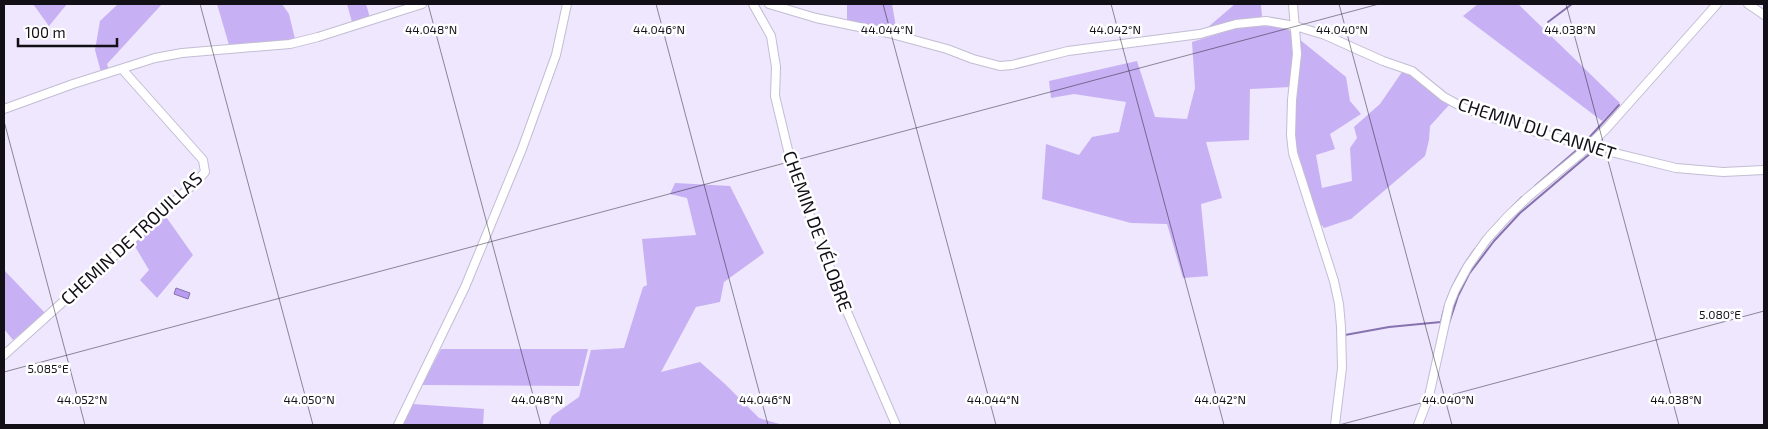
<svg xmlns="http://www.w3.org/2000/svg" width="1768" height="429" font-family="'Exo 2',sans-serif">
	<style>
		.green { fill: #c7b0f4 }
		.water { fill: #b99cf0; stroke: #8772af }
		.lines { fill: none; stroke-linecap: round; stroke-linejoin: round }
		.stream { stroke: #8772af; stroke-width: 2 }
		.minor-casing { stroke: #c3bdd3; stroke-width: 10 }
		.minor { stroke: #fff; stroke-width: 8 }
		.ticks { fill: none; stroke: #120f17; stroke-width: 1; stroke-opacity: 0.45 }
		.labels { text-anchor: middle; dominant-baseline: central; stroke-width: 5; stroke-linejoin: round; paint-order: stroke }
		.street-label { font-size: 18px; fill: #120f17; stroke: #fff }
		.ticks-label { font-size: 12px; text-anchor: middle; fill: #120f17; stroke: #fff; stroke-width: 5; stroke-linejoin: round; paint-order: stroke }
	</style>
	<rect width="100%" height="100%" fill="#eee7fe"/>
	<g class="green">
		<path d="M33 4H67L49 26Z"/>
		<path d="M118 4H162L107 64 109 70 101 72 95 50 100 21Z"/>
		<path d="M217 4H282L289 14 295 39 289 41 229 45Z"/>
		<path d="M347 4H366L370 18 352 22Z"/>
		<path d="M847 4H892L897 33 847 21Z"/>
		<path d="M1235 4H1261L1262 17 1207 28Z"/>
		<path d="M1478 4H1518L1620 103 1602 121 1463 16Z"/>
		<path d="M1260 26C1275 27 1285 24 1295 36L1294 70 1290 87 1250 89 1249 140 1206 142 1222 198 1201 204 1208 276 1183 278 1167 224 1131 223 1042 199 1046 144 1079 155 1092 137 1119 132 1126 102 1074 94 1051 98 1049 81 1137 61 1155 117 1187 119 1195 88 1192 42 1237 28Z"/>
		<path d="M1299 39 1346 77 1350 101 1361 114 1330 134 1335 149 1316 155 1322 188 1352 181 1350 148 1357 138 1354 127 1380 104 1402 72 1410 74 1449 105 1430 126 1429 140 1425 156 1351 219 1324 228 1315 217 1296 154 1293 113Z"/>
		<path d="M675 183 730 186 764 253 724 282 720 302 696 307 661 372 700 362 725 384 759 418 783 425H548L552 416 579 397 591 350 624 348 643 287 647 285 642 239 696 235 687 198 670 194Z"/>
		<path d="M164 214 193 255 157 298 140 280 149 270 133 243Z"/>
		<path d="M4 270 45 313 13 340 4 329Z"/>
		<path d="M441 349H588L579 386 422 385Z"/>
		<path d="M412 404 484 409 483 425H403Z"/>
	</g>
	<path class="water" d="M176 288 190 293 188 299 174 294Z"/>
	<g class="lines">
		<g class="stream">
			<path d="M1548 22 1572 4"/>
			<path d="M1586 141 1619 105"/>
			<path d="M1535 186 1578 149"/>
			<path d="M1511 208 1522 197"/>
			<path d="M1449 323 1458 296 1469 274 1494 241 1520 213 1592 152"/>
			<path d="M1345 335 1389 327 1441 322C1446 295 1459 271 1475 249"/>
		</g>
		<defs>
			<g id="minor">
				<path d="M753 4 771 36 776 67 775 96 794 175 848 314 896 425"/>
				<path d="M769 4 816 18 888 33 947 49 973 59 1000 66 1012 65 1068 51 1200 34 1236 24 1266 21 1295 26 1325 35 1383 61 1412 71 1444 97 1464 108 1536 132 1611 152 1676 168 1723 172 1764 170"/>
				<path d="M1293 4 1297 54 1292 100 1291 135 1293 153 1334 281 1339 304 1341 327 1342 368 1335 425"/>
				<path d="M1748 4 1764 15"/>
				<path d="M4 109 73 84 155 58 182 53 290 44 318 37 422 4"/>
				<path d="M4 355 197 181 205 172 203 160 122 69"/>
				<path d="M398 425 465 287 522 149 556 55 567 4"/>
				<path d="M1418 425 1429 396 1449 305 1455 290 1468 266 1487 239 1507 217 1528 197 1579 155 1606 129 1717 4"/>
			</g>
		</defs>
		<use href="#minor" class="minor-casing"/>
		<use href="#minor" class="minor"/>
	</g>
	<path class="ticks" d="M200 4 313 425M428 4 541 425M656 4 768 425M883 4 996 425M1111 4 1224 425M1339 4 1452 425M1566 4 1679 425M4 121 85 425M4 372 1379 4M1339 425 1764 311"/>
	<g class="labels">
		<g class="street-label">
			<text transform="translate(1537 128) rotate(18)">CHEMIN DU CANNET</text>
			<text transform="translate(818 231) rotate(70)">CHEMIN DE VÉLOBRE</text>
			<text transform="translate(131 238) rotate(-43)">CHEMIN DE TROUILLAS</text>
		</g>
	</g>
	<g class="ticks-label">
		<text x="431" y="34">44.048°N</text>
		<text x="659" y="34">44.046°N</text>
		<text x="887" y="34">44.044°N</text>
		<text x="1115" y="34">44.042°N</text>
		<text x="1342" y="34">44.040°N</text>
		<text x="1570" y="34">44.038°N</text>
		<text x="1720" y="319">5.080°E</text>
		<text x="48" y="373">5.085°E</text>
		<text x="82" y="404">44.052°N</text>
		<text x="309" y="404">44.050°N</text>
		<text x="537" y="404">44.048°N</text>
		<text x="765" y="404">44.046°N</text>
		<text x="993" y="404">44.044°N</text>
		<text x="1220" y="404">44.042°N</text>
		<text x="1448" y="404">44.040°N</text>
		<text x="1676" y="404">44.038°N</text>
	</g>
	<rect width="1768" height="429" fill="none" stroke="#120f17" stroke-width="10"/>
	<path d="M18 38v8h99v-8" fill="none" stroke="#120f17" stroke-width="2.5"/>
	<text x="25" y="38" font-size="15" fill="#120f17" stroke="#ffffff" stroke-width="4" paint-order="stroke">100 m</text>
</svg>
